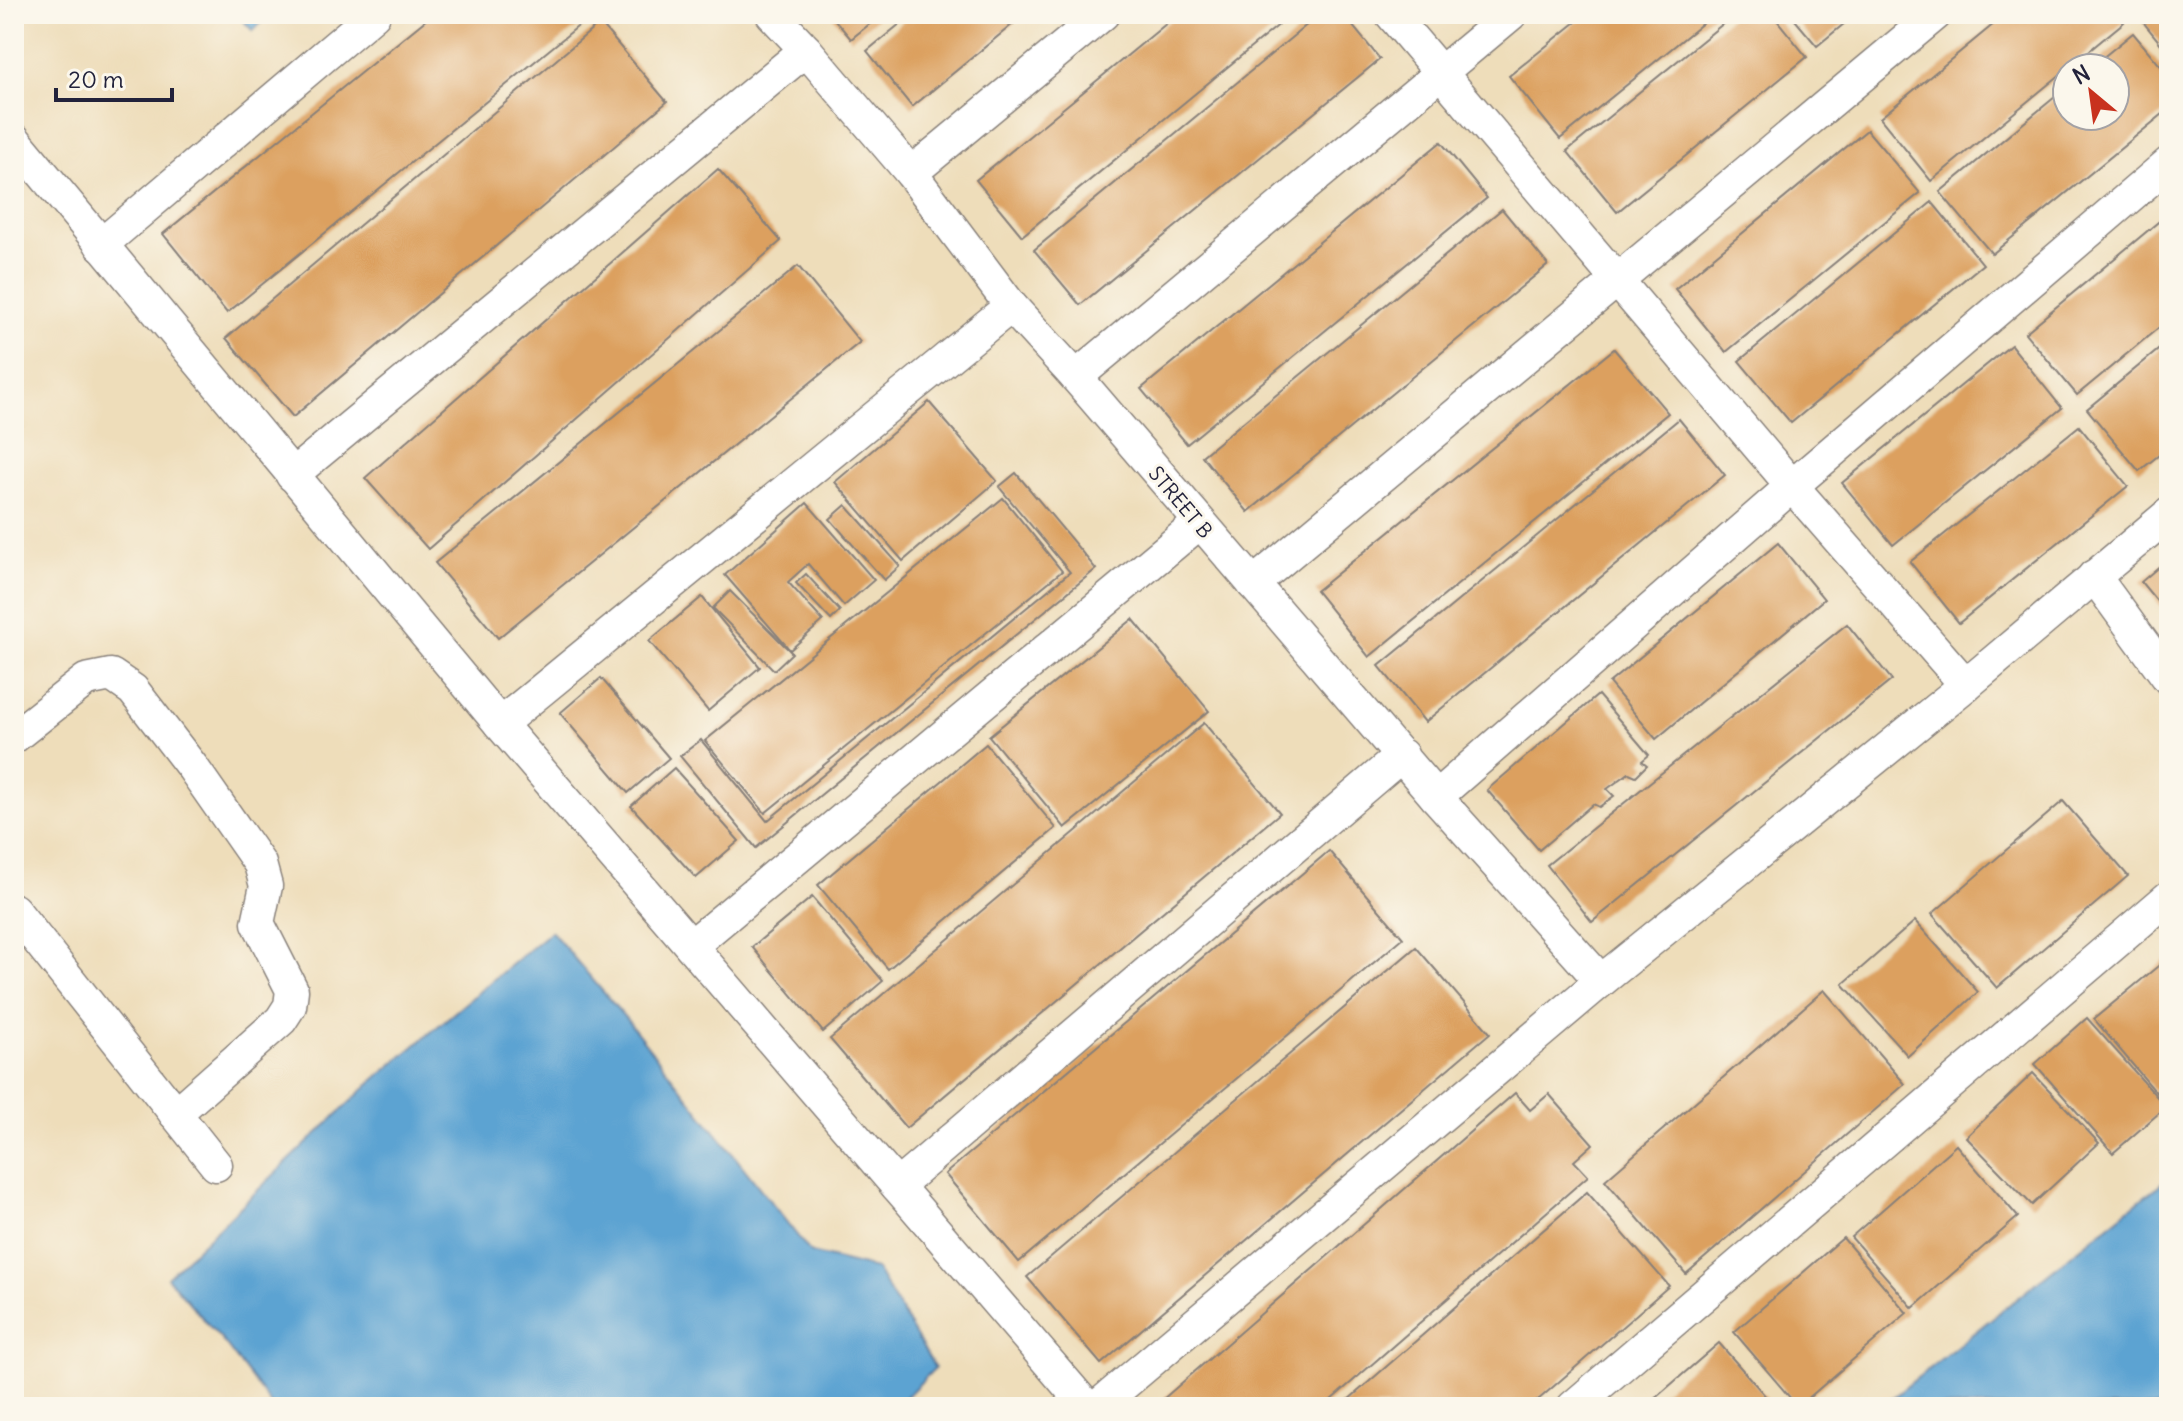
<svg xmlns="http://www.w3.org/2000/svg" width="2183" height="1421" font-family="Delius,sans-serif">
	<style>
		.water { fill: #5ca3d2; stroke: #3f6286; stroke-width: 2 }
		.building { fill: #dca05e }
		.lines { fill: none; stroke-linecap: round; stroke-linejoin: round }
		.street-casing { stroke: #88807a; stroke-width: 35 }
		.street { stroke: #fff; stroke-width: 32 }
		.labels { text-anchor: middle; dominant-baseline: central; stroke-width: 6; stroke-linejoin: round; paint-order: stroke }
		.street-label { font-size: 20px; fill: #22223b; stroke: #fbf7ec }
	</style>
	<rect width="100%" height="100%" fill="#fbf7ec"/>
	<filter id="ink" filterUnits="userSpaceOnUse"><feTurbulence type="fractalNoise" baseFrequency=".0125" numOctaves="2"/><feDisplacementMap in="SourceGraphic" scale="16" xChannelSelector="R" yChannelSelector="G"/><feConvolveMatrix kernelMatrix="1 2 1 2 8 2 1 2 1" color-interpolation-filters="sRGB"/></filter>
	<filter id="wash" filterUnits="userSpaceOnUse"><feTurbulence type="fractalNoise" baseFrequency=".006" numOctaves="4" result="noise"/><feDisplacementMap in="SourceGraphic" scale="32" xChannelSelector="R" yChannelSelector="G"/><feGaussianBlur stdDeviation="1.8" result="paint"/><feColorMatrix in="noise" values="0 0 0 0 0 0 0 0 0 0 0 0 0 0 0 0 0 1.4 0 .05"/><feComposite in="paint" operator="in"/></filter>
	<g filter="url(#wash)">
		<rect width="100%" height="100%" fill="#eeddba"/>
		<g class="water">
			<path d="M237 14H270L253 31Z"/>
			<path d="M551 931 627 1020 811 1253 876 1269 935 1368 896 1407H273L225 1344 167 1277 367 1086Z"/>
			<path d="M2169 1177V1407H1882V1406Z"/>
		</g>
		<g id="blocks">
			<g class="building">
				<path d="M433 14H593L227 313 163 234Z"/>
				<path d="M830 14H882L851 39Z"/>
				<path d="M912 14H1025L912 107 867 51Z"/>
				<path d="M1178 14H1292L1022 236 976 180Z"/>
				<path d="M1320 14H1343L1380 59 1080 305 1034 250Z"/>
				<path d="M1586 14H1714L1560 139 1509 76Z"/>
				<path d="M1735 14H1772L1807 57 1617 212 1567 151Z"/>
				<path d="M1790 14H1856L1817 46Z"/>
				<path d="M2006 14H2118L2124 22 1931 181 1880 118Z"/>
				<path d="M2153 14H2169V54L2143 22Z"/>
				<path d="M600 23 667 102 293 417 226 338Z"/>
				<path d="M2133 33 2169 76V109L1992 254 1940 192 2067 87V116H2115V68H2090Z"/>
				<path d="M1867 130 1920 193 1726 352 1675 289Z"/>
				<path d="M1441 142 1487 198 1187 444 1141 389Z"/>
				<path d="M718 169 781 241 428 549 365 478Z"/>
				<path d="M1932 202 1983 264 1791 423 1739 361Z"/>
				<path d="M1502 209 1548 265 1248 512 1202 456Z"/>
				<path d="M2169 213V319L2077 395 2025 333Z"/>
				<path d="M798 266 860 342 498 638 435 563Z"/>
				<path d="M2169 341V447L2139 471 2087 409Z"/>
				<path d="M2011 345 2062 408 1893 545 1842 483Z"/>
				<path d="M1614 349 1668 413 1369 657 1316 591Z"/>
				<path d="M929 402 997 481 903 561 835 482Z"/>
				<path d="M1679 419 1725 475 1425 722 1379 666Z"/>
				<path d="M2079 426 2128 486 1959 623 1910 562Z"/>
				<path d="M1016 473 1096 569 756 848 680 756 701 740 767 821 1070 572 999 487Z"/>
				<path d="M1003 498 1062 571 765 813 705 741Z"/>
				<path d="M807 503 874 580 844 606 808 564 788 582 823 621 790 650 725 575Z"/>
				<path d="M846 505 900 566 884 580 830 519Z"/>
				<path d="M1778 543 1824 599 1656 739 1609 683Z"/>
				<path d="M2169 558V616L2141 582Z"/>
				<path d="M806 574 840 611 831 620 796 583Z"/>
				<path d="M730 591 792 653 774 670 713 608Z"/>
				<path d="M702 597 760 667 708 711 649 641Z"/>
				<path d="M1133 619 1209 711 1065 828 989 736Z"/>
				<path d="M1847 624 1892 680 1592 922 1547 865Z"/>
				<path d="M601 678 669 758 628 793 560 713Z"/>
				<path d="M1598 695 1649 755 1642 761 1647 765 1636 776 1629 773 1607 789 1614 796 1599 807 1593 804 1539 850 1487 790Z"/>
				<path d="M1204 723 1280 813 906 1128 830 1039Z"/>
				<path d="M986 744 1056 828 888 969 818 885Z"/>
				<path d="M674 768 739 841 696 878 631 806Z"/>
				<path d="M2063 801 2128 876 1997 988 1932 914Z"/>
				<path d="M1329 851 1403 938 1019 1262 945 1174Z"/>
				<path d="M812 897 883 981 823 1032 752 947Z"/>
				<path d="M1915 921 1978 992 1908 1056 1843 984Z"/>
				<path d="M1416 947 1490 1033 1101 1364 1027 1277Z"/>
				<path d="M2169 957V1089L2160 1097 2094 1019Z"/>
				<path d="M1824 990 1905 1084 1686 1274 1605 1180Z"/>
				<path d="M2087 1018 2166 1107 2113 1153 2035 1064Z"/>
				<path d="M2033 1073 2099 1143 2032 1205 1966 1137Z"/>
				<path d="M1515 1093 1530 1110 1549 1094 1593 1144 1574 1161 1588 1176 1323 1407H1154Z"/>
				<path d="M1956 1145 2018 1217 1913 1308 1851 1237Z"/>
				<path d="M1587 1192 1669 1286 1530 1407H1340Z"/>
				<path d="M1843 1238 1907 1313 1798 1407 1734 1332Z"/>
				<path d="M1719 1343 1775 1407H1645Z"/>
			</g>
		</g>
	</g>
	<g filter="url(#ink)">
		<use href="#blocks" fill-opacity="0" stroke="#88807a" stroke-width="2"/>
		<g class="lines">
			<defs>
				<g id="street">
					<path d="M772 14 806 50 911 173 1011 306 1076 377 1436 797 1601 981"/>
					<path d="M1391 14 1792 486 1966 685"/>
					<path d="M14 139 500 724 1087 1407"/>
					<path d="M911 173 1103 14"/>
					<path d="M101 245 374 14"/>
					<path d="M1076 377 1511 14"/>
					<path d="M292 475 806 50"/>
					<path d="M2094 576 2169 679"/>
					<path d="M1253 584 1936 14"/>
					<path d="M500 724 1011 306"/>
					<path d="M14 737 86 680 111 675 133 690 193 768 260 864 266 886 258 923 292 990 290 1006 281 1020 175 1114"/>
					<path d="M1436 797 1792 486 2169 163"/>
					<path d="M14 910 216 1165"/>
					<path d="M691 946 1199 523"/>
					<path d="M897 1186 1402 755"/>
					<path d="M1097 1407 1601 981 1966 685 2169 514"/>
					<path d="M1573 1407 2169 897"/>
				</g>
			</defs>
			<use href="#street" class="street-casing"/>
			<use href="#street" class="street"/>
		</g>
	</g>
	<g class="labels">
		<g class="street-label">
			<text transform="translate(1181 502) rotate(50)">STREET B</text>
		</g>
	</g>
	<rect width="2183" height="1421" fill="none" stroke="#fbf7ec" stroke-width="48"/>
	<g transform="translate(2091 92) rotate(331)"><circle r="38" fill="#fbf7ec" stroke="#a4a2a5" stroke-width="2"/>
	<path d="M0-6L14 30L0 20L-14 30Z" fill="#c8321e"/>
	<text y="-12" font-size="22" font-weight="bold" text-anchor="middle" fill="#22223b">N</text>
	</g>
	<path d="M56 88v12h116v-12" fill="none" stroke="#22223b" stroke-width="4"/>
	<text x="68" y="88" font-size="24" fill="#22223b" stroke="#fbf7ec" stroke-width="6" paint-order="stroke">20 m</text>
</svg>
